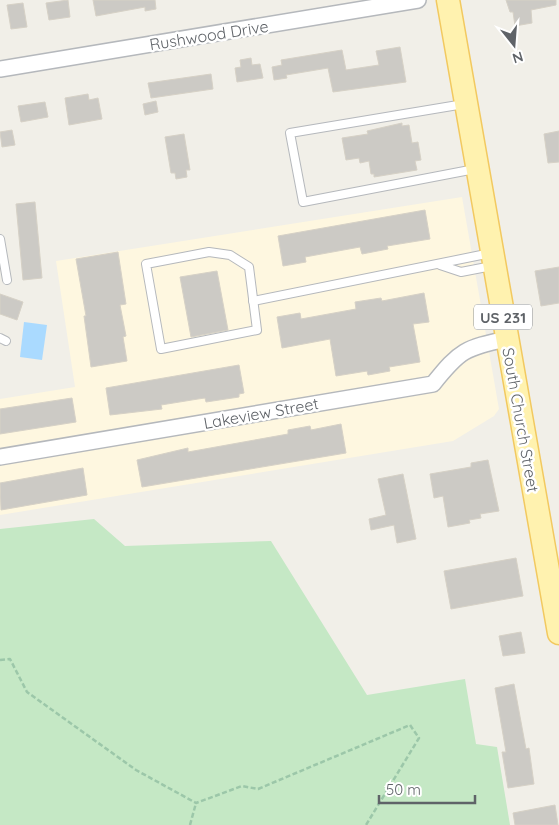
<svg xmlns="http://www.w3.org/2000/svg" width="559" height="825" font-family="Quicksand,sans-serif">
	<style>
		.commercial { fill: #fef7e0 }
		.green { fill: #c5e8c5 }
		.water { fill: #aadaff }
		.building { fill: #cccac5; stroke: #d6d1c6 }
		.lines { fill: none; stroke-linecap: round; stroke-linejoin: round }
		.lane-casing { stroke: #b5b8bc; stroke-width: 10 }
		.street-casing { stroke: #b5b8bc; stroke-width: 18 }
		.primary-casing { stroke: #f2c960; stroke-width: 25 }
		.path { stroke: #9cc7a9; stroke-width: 2.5; stroke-dasharray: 5 2.5; stroke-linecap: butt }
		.lane { stroke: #fff; stroke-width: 8 }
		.street { stroke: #fff; stroke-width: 15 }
		.primary { stroke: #fff2af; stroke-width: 22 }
		.labels { text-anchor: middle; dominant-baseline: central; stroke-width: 5; stroke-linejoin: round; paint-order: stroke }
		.shield { fill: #fff; stroke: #8f9295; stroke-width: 1 }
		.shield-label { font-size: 15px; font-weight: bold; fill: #5f6368 }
		.street-label { font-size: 16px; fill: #5f6368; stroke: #fff }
	</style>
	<rect width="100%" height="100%" fill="#f1efe8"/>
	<path class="commercial" d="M462 197 499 409 494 416 453 441 0 515V399L75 387 56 261Z"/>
	<path class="green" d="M94 519 125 546 271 541 367 695 465 679 476 744 497 747 510 825H0V529Z"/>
	<path class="water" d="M24 322 47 325 42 360 20 357Z"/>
	<g class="building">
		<path d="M68 0 70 17 49 20 46 3Z"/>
		<path d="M93 0H155L156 9 145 11V7L96 16Z"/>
		<path d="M506 0H556V5L531 10 532 23 515 26 513 12H510Z"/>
		<path d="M23 3 27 27 11 29 7 5Z"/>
		<path d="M400 47 406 82 333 92 328 68 286 75 287 78 274 80 272 67 282 65 281 60 342 50 346 70 379 65 376 51Z"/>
		<path d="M251 58 252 65 260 64 263 78 237 82 235 68 241 67 240 60Z"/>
		<path d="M211 74 213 89 151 98 148 83Z"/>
		<path d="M88 94 89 100 98 98 102 119 69 125 65 98Z"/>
		<path d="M156 101 158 112 145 115 143 104Z"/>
		<path d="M45 102 48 117 21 122 18 106Z"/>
		<path d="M402 123V126L409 125 412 143 418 142 421 160 415 161 417 170 374 177V174H371L369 161 360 163 359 158 346 160 342 138 368 134 367 131Z"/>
		<path d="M12 130 15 145 2 147 0 132Z"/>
		<path d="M559 131V162L548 163 544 134Z"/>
		<path d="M184 134 190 170H186L187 177 176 179 175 173H171L165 137Z"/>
		<path d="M35 202 42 278 23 280 16 204Z"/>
		<path d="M425 210 430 239 387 246 388 249 362 254 360 247 305 257 306 262 283 266 278 236Z"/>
		<path d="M118 252 126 304 120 305 126 336 123 337 127 361 91 367 84 316H86L76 259Z"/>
		<path d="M559 267V303L541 306 535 271Z"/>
		<path d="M217 271 228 330 191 337 180 277Z"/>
		<path d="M424 293 429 322 413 324 420 362 389 367 390 371 368 375 367 371 336 376 330 339 282 348 277 317 300 313 301 319 356 309 355 302 381 298 382 301Z"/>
		<path d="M0 294 23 302 17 320 0 314Z"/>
		<path d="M239 365 244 393 239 394V397L206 402 205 398 198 399 161 405 162 409 110 415 106 388Z"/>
		<path d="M72 398 76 422 0 434V409Z"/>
		<path d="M341 424 346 453 142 487 137 460 188 448V452L288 434V430L310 426 311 430Z"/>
		<path d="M488 460 499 511 480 514 481 518 469 520 470 523 448 527 443 496 434 498 430 474 471 467V463Z"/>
		<path d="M83 468 87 495 1 510 0 483Z"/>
		<path d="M403 474 416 539 397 543 394 525 371 530 369 519 386 515 378 479Z"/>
		<path d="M516 558 523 596 451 609 444 571Z"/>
		<path d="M521 632 525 653 503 656 499 636Z"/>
		<path d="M514 684 526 749 529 748 534 784 508 788 502 752H506L495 688Z"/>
		<path d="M555 805 558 825H515L513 813Z"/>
	</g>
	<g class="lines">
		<defs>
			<g id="lane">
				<path d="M464 104 290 133 303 202 475 169"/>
				<path d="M0 239 7 280"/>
				<path d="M209 252 230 255 249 267 257 330 161 349 146 264Z"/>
				<path d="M440 265 461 272 492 266"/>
				<path d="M253 301 491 253"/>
				<path d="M0 338 6 341"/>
			</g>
			<g id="street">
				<path d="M0 69 418 0"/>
				<path d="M0 457 433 384C460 350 465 348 507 339"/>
			</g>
			<path id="primary" d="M448 0 559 633"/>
		</defs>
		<use href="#lane" class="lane-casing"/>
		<use href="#street" class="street-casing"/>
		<use href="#primary" class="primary-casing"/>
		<g class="path">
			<path d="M0 660 10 659 27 692 136 770 196 803 242 786 258 789 410 725 419 738 366 825"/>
			<path d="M190 825 196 803"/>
		</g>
		<use href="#lane" class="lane"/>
		<use href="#street" class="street"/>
		<use href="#primary" class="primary"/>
	</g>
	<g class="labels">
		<rect class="shield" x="474" y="304.5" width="58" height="25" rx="4"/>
		<g class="shield-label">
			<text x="503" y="317">US 231</text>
		</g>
		<g class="street-label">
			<text transform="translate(209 35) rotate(-9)">Rushwood Drive</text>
			<text transform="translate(261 413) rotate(-10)">Lakeview Street</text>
			<text transform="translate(521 420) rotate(80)">South Church Street</text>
		</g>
	</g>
	<g transform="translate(514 45) rotate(163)" stroke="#ffffff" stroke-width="4" paint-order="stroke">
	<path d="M0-4L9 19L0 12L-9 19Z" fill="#5f6368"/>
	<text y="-8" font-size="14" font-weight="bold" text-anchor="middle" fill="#5f6368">N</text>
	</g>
	<path d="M379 795v8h96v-8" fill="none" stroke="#5f6368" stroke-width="2.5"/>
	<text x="386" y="795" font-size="15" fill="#5f6368" stroke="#ffffff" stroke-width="4" paint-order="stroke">50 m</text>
</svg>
